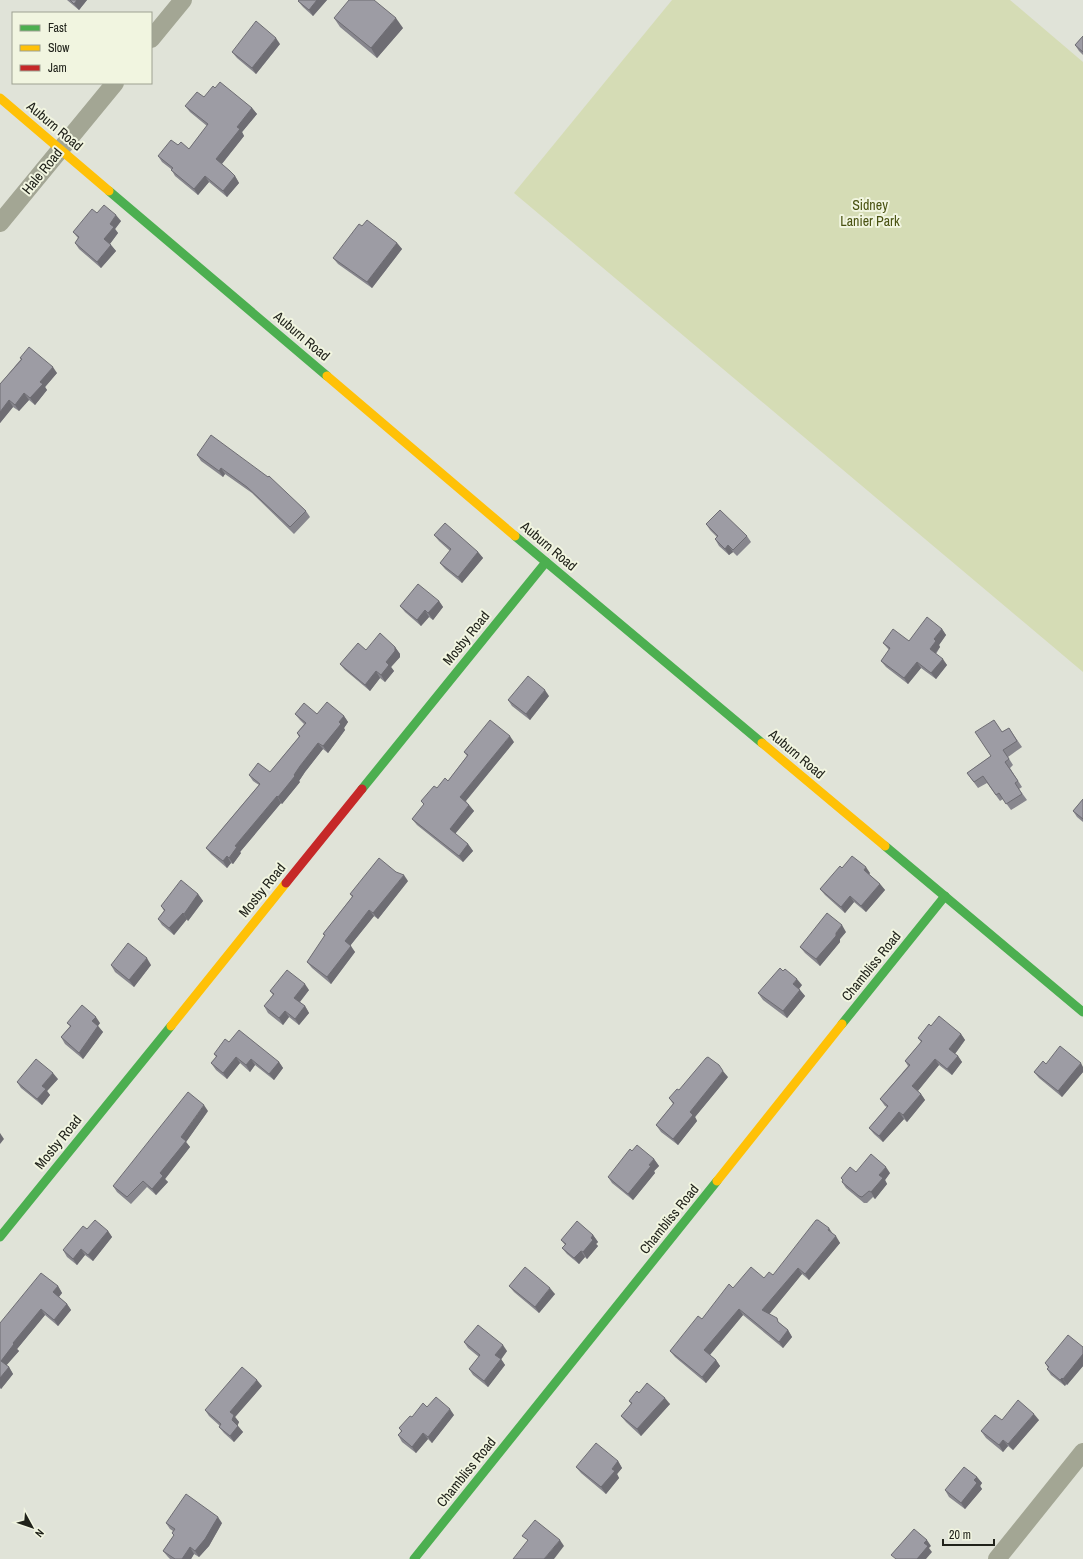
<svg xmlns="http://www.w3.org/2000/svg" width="1083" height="1559" font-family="'Archivo Narrow',sans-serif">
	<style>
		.green { fill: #d5dcb5 }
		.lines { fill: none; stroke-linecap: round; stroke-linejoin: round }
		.street { stroke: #a3a694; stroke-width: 18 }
		.fast { stroke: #4caf50; stroke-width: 9 }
		.slow { stroke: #ffc107; stroke-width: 9 }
		.jam { stroke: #c62828; stroke-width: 9 }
		.wall { fill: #87868d }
		.shaded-wall { fill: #6e6d73 }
		.building { fill: #9d9ca4; stroke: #6e6d73 }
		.labels { text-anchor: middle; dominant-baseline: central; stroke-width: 4; stroke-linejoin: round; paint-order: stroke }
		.street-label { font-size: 14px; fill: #20221a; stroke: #f1f5e0 }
		.park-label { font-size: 14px; fill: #495211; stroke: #f1f5e0 }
	</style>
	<rect width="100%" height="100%" fill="#e0e3d8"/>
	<path class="green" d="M672 0H1010L1083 62V672L514 193Z"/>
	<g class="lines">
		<g class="street">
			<path d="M151 39 183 0"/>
			<path d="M0 223 115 83"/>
			<path d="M997 1559 1083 1452"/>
		</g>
		<g class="fast">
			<path d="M109 191 327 376"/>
			<path d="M515 536 762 743"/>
			<path d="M362 789 546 562"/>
			<path d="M885 846 1083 1012"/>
			<path d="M842 1024 945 896"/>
			<path d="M0 1237 171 1026"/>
			<path d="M414 1559 717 1181"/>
		</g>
		<g class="slow">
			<path d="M0 98 109 191"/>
			<path d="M327 376 515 536"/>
			<path d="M762 743 885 846"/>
			<path d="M171 1026 286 883"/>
			<path d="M717 1181 842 1024"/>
		</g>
		<path class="jam" d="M286 883 362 789"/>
	</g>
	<g class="wall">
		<path d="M67 0H87L79 10Z"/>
		<path d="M299 0H327L313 16 303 7 298 1Z"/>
		<path d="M334 18 403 28 377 58 340 27Z"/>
		<path d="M1083 36V55L1079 51 1075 45Z"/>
		<path d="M280 44 256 74 237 58 232 52Z"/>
		<path d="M215 88 252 108 257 114 242 132 244 136 222 164 235 176 239 183 227 197 209 182 198 195 175 176 171 169 162 162 158 156 178 145 189 149 207 126 190 112 185 106 204 97Z"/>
		<path d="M97 213 121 221 115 229 118 233 110 244 116 251 101 268 79 249 75 243 78 238 73 232Z"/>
		<path d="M362 226 397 243 402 249 372 288 338 264 333 258Z"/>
		<path d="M20 358 57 373 45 387 47 390 35 405 29 400 19 411 13 407 0 423V384L21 359Z"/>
		<path d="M197 455 268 477 306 511 310 517 294 534 252 493 225 474 223 477 201 461Z"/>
		<path d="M706 524 747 536 751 542 737 556 733 552 729 555 719 546 715 539 717 537 710 530Z"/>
		<path d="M434 535 478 552 483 558 462 583 445 569 440 563 450 551 439 541Z"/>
		<path d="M439 601 443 607 433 620 429 617 421 626 405 612 400 606Z"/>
		<path d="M942 629 946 635 939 645 940 647 936 654 947 665 936 679 921 668 908 684 886 667 881 661 889 650 883 643 909 641Z"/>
		<path d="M395 647 400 654V657L391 667 394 671 385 682 380 678 370 691 345 670 340 664Z"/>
		<path d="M549 696 530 720 512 706 508 700Z"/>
		<path d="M295 714H317L344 716 348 722 344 728 345 730 328 753 323 749 305 772 299 781 300 782 282 804 281 803 240 852 241 853 233 864 231 863 227 868 211 854 206 848 259 785 253 781 249 775 270 772 299 737 297 733 304 724 300 720Z"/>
		<path d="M1009 728 1022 747 1008 757 1013 765 1010 768 1022 787 1019 789 1027 800 1011 810 1003 799 1000 801 987 783 978 788 967 773 991 756 1002 732Z"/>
		<path d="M514 742 466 801 469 805 474 811 455 834 468 844 473 851 463 862 417 825 412 819 424 805 421 801 437 788 448 781 467 756 464 752Z"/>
		<path d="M1083 799V822L1077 817 1073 811Z"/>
		<path d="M842 868 870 873 869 874 880 884 885 890 866 912 854 902 845 913 825 895 820 889Z"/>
		<path d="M408 881 378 919 374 916 350 946 355 952 331 984 312 968 307 962 325 936 323 934 352 897 350 894Z"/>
		<path d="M198 894 203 901 188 921 187 919 174 935 162 925 158 919 164 911 161 906Z"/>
		<path d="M846 932 840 939V942L820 966 805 953 800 947Z"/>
		<path d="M111 965H151L134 987 115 972Z"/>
		<path d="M802 985 799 989 805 996 787 1018 763 1000 758 993Z"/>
		<path d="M309 990 300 1002 305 1006 309 1013 299 1025 289 1017 283 1025 268 1013 264 1006 273 995 270 991Z"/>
		<path d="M67 1023H100L98 1026 103 1032 83 1059 65 1044 61 1037 70 1026Z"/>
		<path d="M931 1026 961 1034 965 1040 955 1054 958 1056 962 1062 952 1075 939 1065 918 1091 921 1094 925 1100 907 1122 904 1119 883 1142 874 1134 869 1128 887 1107 885 1106 880 1099 908 1066 905 1061 921 1042 918 1038Z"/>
		<path d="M229 1042 279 1062 283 1068 274 1080 255 1065 250 1072 240 1063 227 1079 216 1070 211 1063 216 1057 214 1054Z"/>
		<path d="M1046 1064 1083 1067V1072L1062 1097 1039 1078 1034 1072Z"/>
		<path d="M728 1077 695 1117 697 1121 678 1145 661 1132 656 1125 673 1104 669 1098 679 1090Z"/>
		<path d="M58 1079 47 1091 50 1095 42 1105 21 1088 17 1082Z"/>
		<path d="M208 1111 186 1142 190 1147 165 1179 168 1182 156 1195 147 1187 131 1204 117 1192 113 1186Z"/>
		<path d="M632 1151 654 1159 659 1166 654 1171 655 1173 633 1200 612 1183 608 1177Z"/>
		<path d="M856 1172 890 1173 885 1180 887 1184 875 1199 873 1197 867 1203H864L846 1188 842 1182 843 1180 841 1178Z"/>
		<path d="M87 1229 108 1231 112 1237 93 1261 85 1255 77 1265 67 1257 63 1250Z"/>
		<path d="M833 1234 840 1243 809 1280 802 1274 769 1314 788 1330 792 1337 783 1348 743 1315 710 1355 716 1360 720 1366 706 1383 675 1357 670 1351 733 1288 773 1275Z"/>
		<path d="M593 1235 598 1242 596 1244 598 1246 587 1259 585 1257 579 1264 567 1254 562 1248 565 1245 561 1240Z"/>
		<path d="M58 1286 62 1293 59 1297 67 1304 71 1310 58 1326 45 1315 17 1349 19 1351 6 1365 9 1367 13 1374 1 1389 0 1388V1323Z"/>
		<path d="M509 1286 555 1294 539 1313 514 1292Z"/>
		<path d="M464 1342 507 1351 501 1359 505 1365 488 1387 473 1375 469 1369 479 1357 468 1348Z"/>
		<path d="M1083 1347V1366L1067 1385 1066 1384 1065 1386 1051 1375 1047 1369 1048 1368 1045 1363Z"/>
		<path d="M262 1386 235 1417 239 1422 237 1425 243 1432 234 1442 224 1433 219 1427 220 1426 209 1416 205 1410Z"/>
		<path d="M639 1393 670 1404 641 1436 626 1422 621 1416 631 1404 629 1401Z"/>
		<path d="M427 1407 454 1415 432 1443 428 1439 416 1453 402 1442 398 1435 401 1431 399 1428 412 1417Z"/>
		<path d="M1002 1420H1039L1013 1450 1008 1446 1003 1452 986 1438 981 1431Z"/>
		<path d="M618 1461 622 1468 617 1474 619 1478 606 1494 581 1473 576 1467Z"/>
		<path d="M977 1477 982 1483 980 1486 982 1489 965 1509 949 1497 945 1490Z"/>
		<path d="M166 1523H222L209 1546 199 1557 194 1554 191 1559H170L168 1557 163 1551 174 1536 172 1533 173 1531 170 1529Z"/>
	</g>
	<g class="shaded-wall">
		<path d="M77 0H87L79 10 74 4Z"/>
		<path d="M317 0H327L313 16 309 10Z"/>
		<path d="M396 18 403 28 377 58 371 48Z"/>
		<path d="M276 38 280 44 256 74 252 68Z"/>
		<path d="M252 108 257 114 242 132 244 136 220 166 216 159 237 127Z"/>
		<path d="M205 176 209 182 198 195 194 189Z"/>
		<path d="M235 176 239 183 227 197 223 191Z"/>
		<path d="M116 215 121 221 115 229 118 233 109 245 104 239 110 224Z"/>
		<path d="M397 243 402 249 372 288 367 282Z"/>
		<path d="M111 245 116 251 101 268 97 262Z"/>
		<path d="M53 367 57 373 45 387 47 390 35 405 30 398 40 382Z"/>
		<path d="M24 393 29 400 19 411 15 405Z"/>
		<path d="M9 400 13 407 0 423V412Z"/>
		<path d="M221 468 225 474 223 477 219 471Z"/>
		<path d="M728 545 733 552 729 555 725 549Z"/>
		<path d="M478 552 483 558 462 583 458 577Z"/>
		<path d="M439 601 443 607 433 620 428 613Z"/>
		<path d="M425 610 429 617 421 626 417 620Z"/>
		<path d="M942 629 946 635 939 645 940 647 934 655 930 649 934 639Z"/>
		<path d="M395 647 400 654V657L391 667 394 671 385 682 381 675 386 662Z"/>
		<path d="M943 659 947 665 936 679 931 673Z"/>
		<path d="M917 662 921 668 908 684 904 678Z"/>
		<path d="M376 671 380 678 370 691 365 685Z"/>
		<path d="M545 690 549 696 530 720 526 714Z"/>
		<path d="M344 716 348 722 344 728 345 730 328 753 323 746 339 722Z"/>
		<path d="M510 736 514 742 464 803 460 797Z"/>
		<path d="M318 743 323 749 305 772 299 781 300 782 282 804 278 797 300 766Z"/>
		<path d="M277 796 281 803 240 852 241 853 233 864 229 858 235 846Z"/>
		<path d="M469 805 474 811 454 835 450 829Z"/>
		<path d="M468 844 473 851 463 862 459 856Z"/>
		<path d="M227 856 231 863 227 868 223 861Z"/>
		<path d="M866 867 870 873 868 876 864 870Z"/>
		<path d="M404 875 408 881 378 919 373 913Z"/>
		<path d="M880 884 885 890 866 912 861 906Z"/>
		<path d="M198 894 203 901 188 921 184 914Z"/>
		<path d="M850 896 854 902 845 913 841 907Z"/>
		<path d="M369 910 374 916 349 947 345 941Z"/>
		<path d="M183 913 187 919 174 935 169 928Z"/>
		<path d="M842 925 846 932 840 939V942L820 966 816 959Z"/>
		<path d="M351 946 355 952 331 984 327 977Z"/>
		<path d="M147 958 151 965 134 987 129 980Z"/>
		<path d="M797 979 802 985 798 990 793 984Z"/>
		<path d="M305 984 309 990 298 1004 294 998Z"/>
		<path d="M800 990 805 996 787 1018 783 1011Z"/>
		<path d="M305 1006 309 1013 299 1025 295 1019Z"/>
		<path d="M285 1011 289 1017 283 1025 279 1018Z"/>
		<path d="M96 1017 100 1023 97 1027 92 1021Z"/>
		<path d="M98 1026 103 1032 83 1059 79 1053Z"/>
		<path d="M961 1034 965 1040 954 1055 949 1049Z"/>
		<path d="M958 1056 962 1062 952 1075 947 1069Z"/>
		<path d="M236 1057 240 1063 227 1079 223 1073Z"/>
		<path d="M251 1059 255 1065 250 1072 246 1065Z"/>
		<path d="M935 1059 939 1065 916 1093 912 1086Z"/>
		<path d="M279 1062 283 1068 274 1080 269 1074Z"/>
		<path d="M1081 1063 1083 1067V1072L1062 1097 1058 1091Z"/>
		<path d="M723 1071 728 1077 695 1117 697 1121 678 1145 673 1139 690 1112Z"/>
		<path d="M53 1073 58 1079 47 1091 50 1095 42 1105 37 1099 42 1086Z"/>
		<path d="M921 1094 925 1100 907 1122 903 1115Z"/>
		<path d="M204 1105 208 1111 186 1142 190 1147 165 1179 168 1182 156 1195 152 1189 160 1173 181 1137Z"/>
		<path d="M899 1112 904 1119 883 1142 879 1136Z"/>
		<path d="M0 1133 4 1139 0 1144Z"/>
		<path d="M654 1159 659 1166 654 1171 655 1173 633 1200 628 1194Z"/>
		<path d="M886 1167 890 1173 885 1180 887 1184 875 1199 871 1192 879 1175Z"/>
		<path d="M829 1228 833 1234 828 1230Z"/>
		<path d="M108 1231 112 1237 93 1261 88 1255Z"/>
		<path d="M593 1235 598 1242 596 1244 598 1246 587 1259 583 1252Z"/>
		<path d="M836 1236 840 1243 809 1280 805 1274Z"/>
		<path d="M81 1249 85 1255 77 1265 73 1259Z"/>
		<path d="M581 1251 585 1257 579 1264 574 1258Z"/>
		<path d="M798 1268 802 1274 767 1317 762 1310Z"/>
		<path d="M58 1286 62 1293 57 1299 53 1292Z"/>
		<path d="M550 1288 555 1294 539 1313 535 1307Z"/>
		<path d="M67 1304 71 1310 58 1326 54 1320Z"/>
		<path d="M41 1309 45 1315 17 1349 19 1351 5 1367 1 1361 13 1343Z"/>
		<path d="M739 1309 743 1315 708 1357 704 1350Z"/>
		<path d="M788 1330 792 1337 783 1348 779 1342Z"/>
		<path d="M503 1345 507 1351 500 1361 495 1355Z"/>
		<path d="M1083 1354V1366L1067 1385 1063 1379Z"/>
		<path d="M501 1359 505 1365 488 1387 484 1381Z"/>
		<path d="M716 1360 720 1366 706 1383 702 1377Z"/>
		<path d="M9 1367 13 1374 1 1389 0 1387V1378Z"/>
		<path d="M1062 1378 1066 1384 1065 1386 1060 1380Z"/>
		<path d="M257 1380 262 1386 235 1417 239 1422 237 1427 232 1420 230 1412Z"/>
		<path d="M665 1398 670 1404 641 1436 637 1429Z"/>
		<path d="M450 1409 454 1415 432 1443 428 1437Z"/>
		<path d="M1034 1414 1039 1420 1013 1450 1008 1444Z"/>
		<path d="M238 1426 243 1432 234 1442 230 1436Z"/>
		<path d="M423 1433 428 1439 416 1453 412 1447Z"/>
		<path d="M1003 1440 1008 1446 1003 1452 999 1445Z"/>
		<path d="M618 1461 622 1468 617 1474 619 1478 606 1494 601 1487 612 1469Z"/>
		<path d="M977 1477 982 1483 980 1486 982 1489 965 1509 961 1503 974 1480Z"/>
		<path d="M218 1517 222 1523 209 1546 199 1557 195 1551Z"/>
		<path d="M560 1540 564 1546 554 1559H544Z"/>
		<path d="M927 1540 931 1546 929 1548 932 1552 926 1559H917L924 1543Z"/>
		<path d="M190 1547 194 1554 191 1559H182Z"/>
	</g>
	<g class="building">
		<path d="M70 0H77L74 4Z"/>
		<path d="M299 0H317L309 10 298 1Z"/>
		<path d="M349 0H374L396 18 371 48 334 18Z"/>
		<path d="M256 21 276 38 252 68 232 52Z"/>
		<path d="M1083 36V52L1075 45Z"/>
		<path d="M220 82 252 108 237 127 240 129 216 159 230 171 235 176 223 191 205 176 194 189 171 170 173 168 158 156 171 140 178 145 181 142 189 149 208 124 185 106 197 92 204 97 213 86 215 88Z"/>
		<path d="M104 205 116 215 110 224 114 227 104 239 111 245 97 262 75 243 79 237 73 232 92 209 97 213Z"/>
		<path d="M367 220 397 243 367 282 333 258 359 224 362 226Z"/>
		<path d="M29 347 53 367 40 382 43 384 30 398 24 393 15 405 9 400 0 412V384L22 359 20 358Z"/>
		<path d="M211 435 268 477 269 476 306 511 290 527 247 487 221 468 219 471 197 455Z"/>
		<path d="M720 510 747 536 733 550 728 545 725 549 715 539 718 536 706 524Z"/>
		<path d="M445 523 478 552 458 577 440 563 451 549 434 535Z"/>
		<path d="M418 584 439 601 428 613 425 610 417 620 400 606Z"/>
		<path d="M927 617 942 629 934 639 936 641 930 649 943 659 931 673 917 662 904 678 881 661 890 648 883 643 893 629 909 641Z"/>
		<path d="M380 633 395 647V651L386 662 389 665 381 675 376 671 365 685 340 664 358 643 366 650Z"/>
		<path d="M528 676 545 690 526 714 508 700Z"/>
		<path d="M327 702 344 716 339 722 341 724 323 746 318 743 300 766 294 775 295 776 278 797 277 796 235 846 237 847 229 858 227 856 223 861 206 848 260 784 249 775 258 763 270 772 300 736 297 733 306 723 295 714 304 703 317 714Z"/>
		<path d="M490 720 510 736 460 797 469 805 450 829 468 844 459 856 412 819 424 804 421 801 434 786 437 788 445 778 448 781 468 755 464 752Z"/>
		<path d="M994 720 1002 732 1009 728 1017 741 1003 750 1009 759 1005 762 1018 781 1015 783 1022 794 1006 804 999 793 996 795 983 776 974 782 967 773 991 756 975 732Z"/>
		<path d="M1083 799V819L1073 811Z"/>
		<path d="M852 856 866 867 864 870 880 884 861 906 850 896 841 907 820 889 840 866 842 868Z"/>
		<path d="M379 858 396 872 404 875 373 913 369 910 345 941 351 946 327 977 307 962 325 935 323 934 353 896 350 894Z"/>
		<path d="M181 880 198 894 184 914 183 913 169 928 158 919 165 910 161 906Z"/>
		<path d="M827 913 842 925 836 933V936L816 959 800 947Z"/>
		<path d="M128 943 147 958 129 980 111 965Z"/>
		<path d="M780 968 783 971 785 969 797 979 793 984 800 990 783 1011 758 993Z"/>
		<path d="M287 970 305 984 294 998 305 1006 295 1019 285 1011 279 1018 264 1006 274 994 270 991Z"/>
		<path d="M82 1005 96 1017 92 1021 98 1026 79 1053 61 1037 71 1026 67 1023Z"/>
		<path d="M939 1016 961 1034 949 1049 958 1056 947 1069 935 1059 912 1086 921 1094 903 1115 899 1112 879 1136 869 1128 888 1106 880 1099 910 1065 905 1061 922 1041 918 1038 929 1024 931 1026Z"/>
		<path d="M239 1030 279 1062 269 1074 251 1059 246 1065 236 1057 223 1073 211 1063 217 1056 214 1054 225 1039 229 1042Z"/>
		<path d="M1060 1046 1081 1063 1058 1091 1034 1072 1043 1061 1046 1064Z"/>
		<path d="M708 1057 719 1065 723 1071 690 1112 693 1115 673 1139 656 1125 674 1103 669 1098 677 1089 679 1090 706 1058Z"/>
		<path d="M36 1059 53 1073 42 1086 46 1089 37 1099 17 1082Z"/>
		<path d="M188 1092 204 1105 181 1137 186 1141 160 1173 163 1176 152 1189 143 1181 127 1197 113 1186Z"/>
		<path d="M637 1145 654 1159 649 1165 651 1166 628 1194 608 1177 630 1149 632 1151Z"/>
		<path d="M871 1154 886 1167 879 1175 883 1178 871 1192 869 1191 862 1197 859 1196 842 1182 843 1180 841 1178 850 1167 856 1172Z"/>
		<path d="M95 1220 108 1231 88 1255 81 1249 73 1259 63 1250 83 1226 87 1229Z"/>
		<path d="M816 1220H818L829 1228 828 1230 836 1236 805 1274 798 1268 762 1310 777 1318 778 1322 788 1330 779 1342 739 1309 704 1350 716 1360 702 1377 670 1351 698 1316 702 1319 729 1284 733 1288 751 1267 764 1278 769 1272 773 1275Z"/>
		<path d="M577 1221 593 1235 591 1238 593 1240 583 1252 581 1251 574 1258 562 1248 566 1244 561 1240Z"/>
		<path d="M525 1267 550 1288 535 1307 509 1286Z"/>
		<path d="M41 1273 58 1286 53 1292 67 1304 54 1320 41 1309 13 1343 14 1344 1 1361 9 1367 0 1378V1323Z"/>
		<path d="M478 1325 503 1345 495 1355 501 1359 484 1381 469 1369 480 1355 464 1342Z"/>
		<path d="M1068 1335 1083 1347V1354L1063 1379 1062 1378 1060 1380 1047 1369 1049 1367 1045 1363Z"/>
		<path d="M242 1367 257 1380 230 1412 234 1415 232 1420 238 1426 230 1436 219 1427 221 1424 205 1410Z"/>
		<path d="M647 1383 665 1398 637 1429 621 1416 632 1403 629 1401 637 1391 639 1393Z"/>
		<path d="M436 1397 450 1409 428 1437 423 1433 412 1447 398 1435 402 1431 399 1428 410 1416 412 1417 423 1403 427 1407Z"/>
		<path d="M1018 1400 1034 1414 1008 1444 1003 1440 999 1445 981 1431 995 1415 1002 1420Z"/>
		<path d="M596 1443 618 1461 612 1469 615 1471 601 1487 576 1467Z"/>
		<path d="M964 1467 977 1477 974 1480 977 1483 961 1503 945 1490Z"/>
		<path d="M186 1494 218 1517 205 1539 195 1551 190 1547 182 1559H175L163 1551 174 1535 172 1533 175 1529 166 1523Z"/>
		<path d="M535 1520 560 1540 544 1559H513L528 1540 522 1536Z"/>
		<path d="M914 1529 927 1540 924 1543 928 1546 917 1559H896L891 1555Z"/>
	</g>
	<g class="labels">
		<g class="street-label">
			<text transform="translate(55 126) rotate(40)">Auburn Road</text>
			<text transform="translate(42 171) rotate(-51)">Hale Road</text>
			<text transform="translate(302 336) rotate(40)">Auburn Road</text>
			<text transform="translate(549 546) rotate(40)">Auburn Road</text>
			<text transform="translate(466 638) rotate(-51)">Mosby Road</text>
			<text transform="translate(797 754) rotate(40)">Auburn Road</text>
			<text transform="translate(262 890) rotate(-51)">Mosby Road</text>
			<text transform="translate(871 966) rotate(-51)">Chambliss Road</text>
			<text transform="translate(58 1142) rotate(-51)">Mosby Road</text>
			<text transform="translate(669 1219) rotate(-51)">Chambliss Road</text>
			<text transform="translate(466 1472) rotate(-51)">Chambliss Road</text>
		</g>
		<g class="park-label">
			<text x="870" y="205">Sidney<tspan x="870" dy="16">Lanier Park</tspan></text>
		</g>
	</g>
	<rect x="12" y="12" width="140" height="72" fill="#f1f5e0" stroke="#9da191"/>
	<rect x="20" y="25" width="20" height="6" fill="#4caf50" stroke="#9da191"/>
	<text x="48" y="32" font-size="12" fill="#20221a">Fast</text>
	<rect x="20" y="45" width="20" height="6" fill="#ffc107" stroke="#9da191"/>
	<text x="48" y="52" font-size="12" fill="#20221a">Slow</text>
	<rect x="20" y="65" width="20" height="6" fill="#c62828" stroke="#9da191"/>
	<text x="48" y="72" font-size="12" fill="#20221a">Jam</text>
	<g transform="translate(32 1527) rotate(130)" stroke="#f1f5e0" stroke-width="3" paint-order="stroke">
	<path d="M0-3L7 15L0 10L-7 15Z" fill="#20221a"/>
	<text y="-6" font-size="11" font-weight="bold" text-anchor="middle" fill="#20221a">N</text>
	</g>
	<path d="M943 1539v6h51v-6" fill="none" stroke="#20221a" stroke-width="2"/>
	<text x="949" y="1539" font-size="12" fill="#20221a" stroke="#f1f5e0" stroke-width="3" paint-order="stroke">20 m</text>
</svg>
